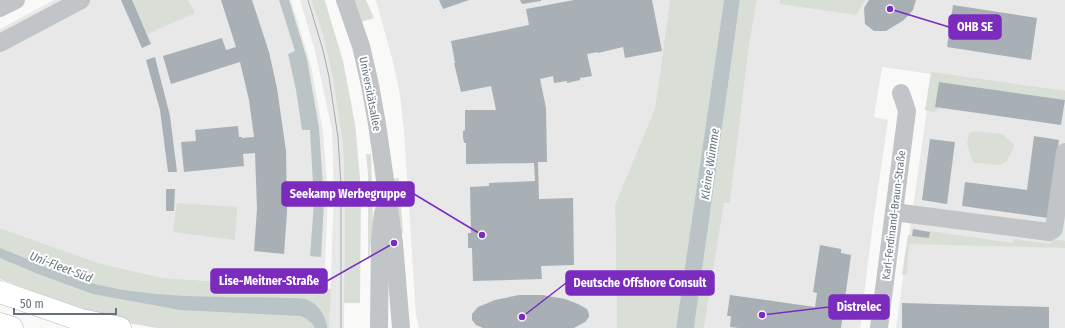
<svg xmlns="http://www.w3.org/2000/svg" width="1065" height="328" font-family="'Fira Sans Condensed',sans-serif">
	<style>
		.built { fill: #e7e8e7 }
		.green { fill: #d9ded6 }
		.water { fill: #bac4c7 }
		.building { fill: #a9b0b5 }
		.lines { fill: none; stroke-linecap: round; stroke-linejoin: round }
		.major-casing { stroke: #b4b9bc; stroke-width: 23 }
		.minor { stroke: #c1c5c8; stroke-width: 18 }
		.major { stroke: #fff; stroke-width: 22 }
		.tram { stroke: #a3a9ae; stroke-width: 1 }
		.labels { text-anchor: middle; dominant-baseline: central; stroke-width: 4; stroke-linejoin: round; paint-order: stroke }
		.street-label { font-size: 11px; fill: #66747f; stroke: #fff }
		.water-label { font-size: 12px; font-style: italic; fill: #677980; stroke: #fff }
		.leader { fill: none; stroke: #7b2cbf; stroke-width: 1.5 }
		.callout-dot { fill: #7b2cbf; stroke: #fff; stroke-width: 1.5 }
		.callout { fill: #7b2cbf; stroke: #7b2cbf; stroke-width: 1.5 }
		.callout-label { font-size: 12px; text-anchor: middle; font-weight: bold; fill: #fff }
	</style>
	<rect width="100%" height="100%" fill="#f9f9f7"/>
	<g class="built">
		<path d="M54 0H291L311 66 323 132 328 196 324 288 163 278 98 263 0 228V29Z"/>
		<path d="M300 0H311L323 35 333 79 343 147 345 204 344 328H329L334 195 332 130 315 51Z"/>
		<path d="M376 0H670L655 108 615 205 617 328H419L416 314 404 131 400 95 393 62Z"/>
		<path d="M757 0H1065V328H896L932 74 882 67 874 117 888 120 873 223 860 328H704L724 202 730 203 749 46Z"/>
	</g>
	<g class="green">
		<path d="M132 0H188L195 13 147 34Z"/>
		<path d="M311 0H324L325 1 343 61 355 124 361 189 360 303H344L345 204 343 147 333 79 323 35Z"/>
		<path d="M354 0H366L374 18 361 22Z"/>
		<path d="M670 0H724L676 328H617L615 205 655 108Z"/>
		<path d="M740 0H757L749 46 730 203H724L704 328H694Z"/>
		<path d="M780 0H865L856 15 780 4Z"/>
		<path d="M931 72 1065 91V100L939 82 935 107 939 108 934 112 925 110Z"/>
		<path d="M974 131 1002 134 1013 144 1014 146 1007 161 1000 165 975 163 973 162 967 144 969 134Z"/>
		<path d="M366 154H371L373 223 369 259H368V173Z"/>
		<path d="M399 178 403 233H396L390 179Z"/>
		<path d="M177 203 237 207 235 240 173 232Z"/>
		<path d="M0 228 98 263 163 278 331 289 329 328H157L123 322 59 303 0 279Z"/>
		<path d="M930 231 1013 243 1014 239 1050 244 1051 239 1065 241V248L909 244 907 274 902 275 908 235 929 238Z"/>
	</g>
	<g class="water">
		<path d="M279 0H289L307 59 319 128 324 201 321 257 310 256 314 202 310 130H302L296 90 288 54 295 51Z"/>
		<path d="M724 0H740L694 328H676Z"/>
		<path d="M0 248C29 259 58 273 88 282 151 300 224 296 289 298 294 298 300 298 305 299 318 303 326 315 327 328H315C312 322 307 319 301 316L180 310 93 294 38 274 0 258Z"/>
	</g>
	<g class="building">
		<path d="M121 0H132L151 44 142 48Z"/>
		<path d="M221 0H252L269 52 277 88 286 151 287 212 284 254 254 251 257 209 255 153 243 154 244 166 184 172 181 142 196 141 195 130 238 126 239 137H242V138L254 137 249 100 240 62 171 84 163 56 222 38 226 50 236 47Z"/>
		<path d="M439 0H469L443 9Z"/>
		<path d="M520 0H541V1L522 4Z"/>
		<path d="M574 0H652L662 51 625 58 623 47 598 53V52L587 54 592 76 580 78V80L567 83V81L554 83 553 76 540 79 546 108 547 162H538L539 199 573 198 574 265 541 266 542 279 473 281 472 248H468V233H471L470 187 489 186V183L535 181 534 163 466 164V143H464L463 137V131L465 130V110H496L491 86 461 92 454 63H455L451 41 529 25 526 9Z"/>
		<path d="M869 0H916L913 10 904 20 886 31H874L865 24 864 8Z"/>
		<path d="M953 5 1037 18 1031 60 947 47Z"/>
		<path d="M155 57 170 116 177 172H168L160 110 146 60Z"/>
		<path d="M939 82 1065 100 1061 125 935 107Z"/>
		<path d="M1034 136 1059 140 1048 218 962 206 965 182 1027 190Z"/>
		<path d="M930 139 955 142 947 204 922 200Z"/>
		<path d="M166 189H175L174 211H166Z"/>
		<path d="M913 229 930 232 929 238 912 236Z"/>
		<path d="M820 245 841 249V253L851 255 841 328H739L730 327 731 316H727L730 295 815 307 817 293 813 292Z"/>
		<path d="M519 295H542L565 299 578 304 587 309 589 314V317L585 322 574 328H483L476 325 472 320V314L478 307 495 300Z"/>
		<path d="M902 303 1049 307V328H902Z"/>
	</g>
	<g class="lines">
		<defs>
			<g id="major">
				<path d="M0 292 81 320 120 328"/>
				<path d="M0 324 12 328"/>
			</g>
		</defs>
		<use href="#major" class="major-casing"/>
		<g class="minor">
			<path d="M345 0 361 46 370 85 377 124 394 243 401 328"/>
			<path d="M0 8 16 0"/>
			<path d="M0 43 81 0"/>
			<path d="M894 212 1049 232 1054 229 1065 152"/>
			<path d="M379 328 380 238 383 213"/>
			<path d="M879 328 907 111 901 93"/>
		</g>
		<use href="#major" class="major"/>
		<path class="tram" d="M308 0 323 50 329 77 338 137 341 186V328"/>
	</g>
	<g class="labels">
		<g class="street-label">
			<text transform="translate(370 94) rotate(79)">Universitätsallee</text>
			<text transform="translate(894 215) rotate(-83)">Karl-Ferdinand-Braun-Straße</text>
		</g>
		<g class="water-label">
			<text transform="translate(710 164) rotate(-82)">Kleine Wümme</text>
			<text transform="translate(61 267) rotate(21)">Uni-Fleet-Süd</text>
		</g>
	</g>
	<path class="leader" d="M890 9L949 27M482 235L414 194M394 243L327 281M522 317L566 283M762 315L829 307"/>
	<g class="callout-dot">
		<circle cx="890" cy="9" r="4"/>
		<circle cx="482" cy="235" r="4"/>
		<circle cx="394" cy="243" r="4"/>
		<circle cx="522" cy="317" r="4"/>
		<circle cx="762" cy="315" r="4"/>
	</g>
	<g class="callout">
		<rect x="949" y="15" width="52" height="24" rx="4"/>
		<rect x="282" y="182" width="132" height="24" rx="4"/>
		<rect x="211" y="269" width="116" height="24" rx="4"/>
		<rect x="566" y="271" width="148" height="24" rx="4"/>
		<rect x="829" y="295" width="60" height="24" rx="4"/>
	</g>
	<g class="callout-label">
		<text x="975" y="31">OHB SE</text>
		<text x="348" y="198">Seekamp Werbegruppe</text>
		<text x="269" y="285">Lise-Meitner-Straße</text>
		<text x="640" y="287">Deutsche Offshore Consult</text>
		<text x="859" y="311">Distrelec</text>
	</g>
	<path d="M14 308v6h102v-6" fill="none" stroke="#66747f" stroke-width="2"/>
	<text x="20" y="308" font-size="12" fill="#66747f" stroke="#ffffff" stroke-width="3" paint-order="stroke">50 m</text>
</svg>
